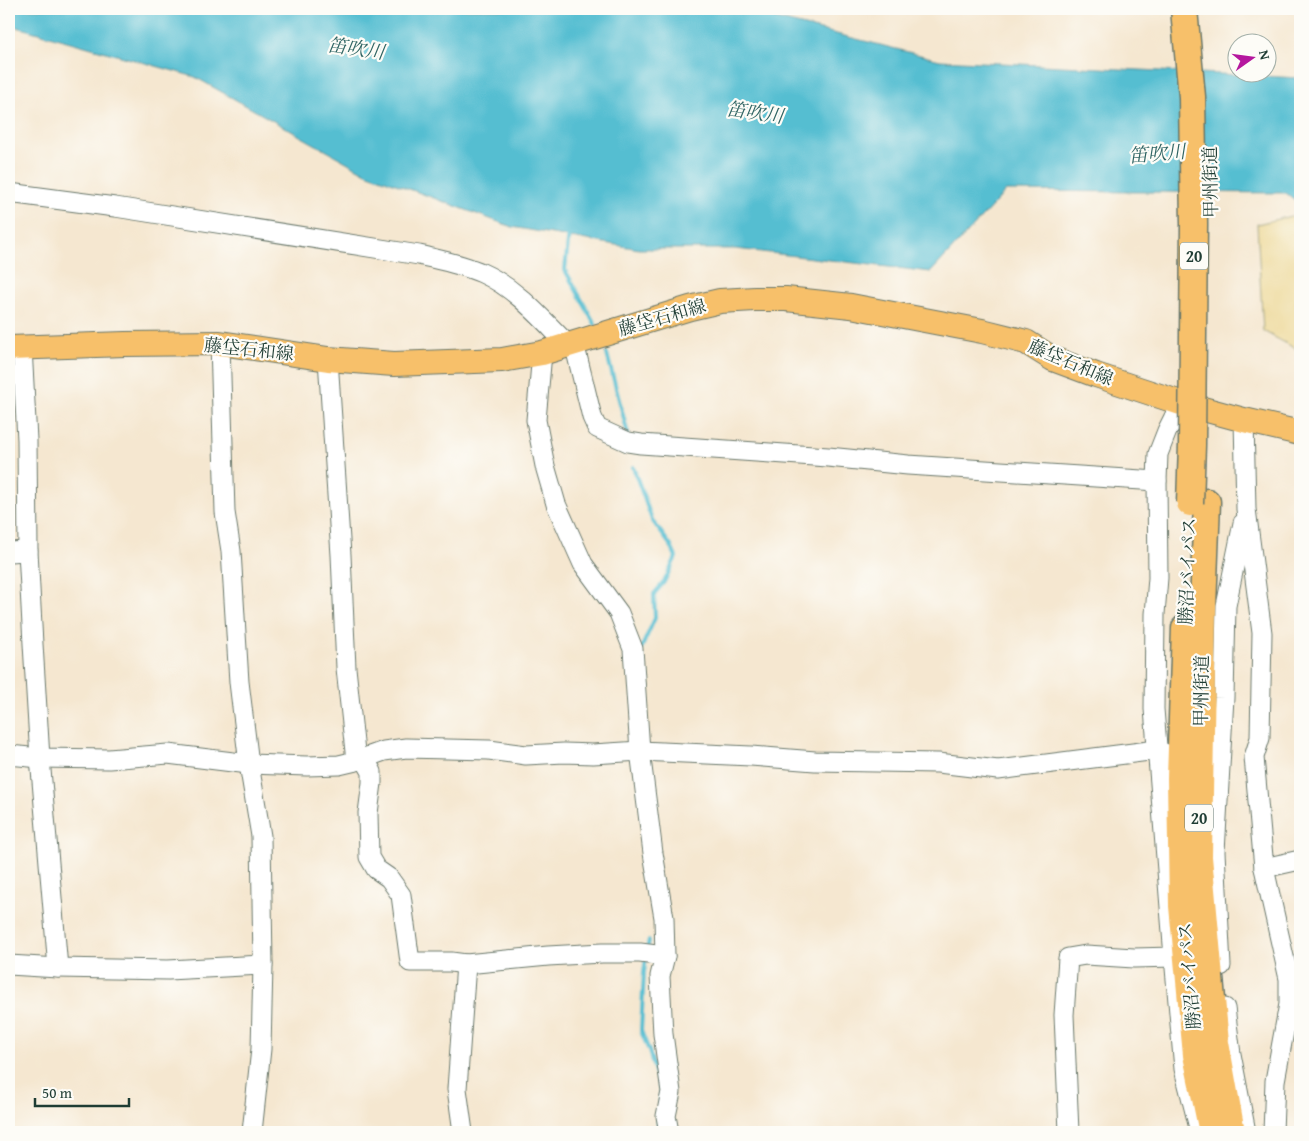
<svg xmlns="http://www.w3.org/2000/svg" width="1309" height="1141" font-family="'Gentium Book Plus','Noto Serif JP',serif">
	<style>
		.sand { fill: #eeda9e; stroke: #868c69 }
		.water { fill: #55bed1; stroke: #3a7e82 }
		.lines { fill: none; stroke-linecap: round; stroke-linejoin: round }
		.stream { stroke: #55bed1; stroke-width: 4 }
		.minor-casing { stroke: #6a786b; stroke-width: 21 }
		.major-casing { stroke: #6a786b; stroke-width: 26 }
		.highway-casing { stroke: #6a786b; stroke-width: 29 }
		.minor { stroke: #fff; stroke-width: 19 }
		.major { stroke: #f7c06b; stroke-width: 24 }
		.highway { stroke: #f7c06b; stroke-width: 26 }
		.highway-bridge-casing { stroke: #6a786b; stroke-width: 29; stroke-linecap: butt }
		.highway-bridge { stroke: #f7c06b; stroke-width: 26 }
		.labels { text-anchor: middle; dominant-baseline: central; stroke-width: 4.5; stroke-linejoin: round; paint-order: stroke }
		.shield { fill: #fdfcf7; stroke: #62766e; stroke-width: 1 }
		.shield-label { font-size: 16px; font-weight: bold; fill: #1f3d34 }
		.street-label { font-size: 18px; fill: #1f3d34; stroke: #fdfcf7 }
		.water-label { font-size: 19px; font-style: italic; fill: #2f6463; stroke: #fdfcf7 }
	</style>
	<rect width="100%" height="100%" fill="#fdfcf7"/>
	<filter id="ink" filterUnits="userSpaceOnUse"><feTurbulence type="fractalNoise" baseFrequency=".02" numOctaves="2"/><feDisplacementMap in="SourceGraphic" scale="10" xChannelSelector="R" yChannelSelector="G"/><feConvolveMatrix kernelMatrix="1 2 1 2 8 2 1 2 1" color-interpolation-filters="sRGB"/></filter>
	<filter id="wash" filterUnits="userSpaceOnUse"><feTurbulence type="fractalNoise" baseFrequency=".0096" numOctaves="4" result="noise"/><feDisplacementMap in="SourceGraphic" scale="20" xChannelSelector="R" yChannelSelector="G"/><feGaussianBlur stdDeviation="1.12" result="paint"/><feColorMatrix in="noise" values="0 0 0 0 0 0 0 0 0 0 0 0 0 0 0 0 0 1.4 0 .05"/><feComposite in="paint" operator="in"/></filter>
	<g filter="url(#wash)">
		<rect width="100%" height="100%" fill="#f5e7d0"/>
		<path class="sand" d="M1300 214V351L1263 331 1257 224Z"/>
		<path class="water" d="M9 9H709L765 16 940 60 1300 78V204L1286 193 1006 191 931 272 736 249H639L512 227 366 173 195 77 17 27 9 26Z"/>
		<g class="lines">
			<g class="stream">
				<path d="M569 232 565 270 595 324"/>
				<path d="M607 354 628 434"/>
				<path d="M633 467 652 520 671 546 676 557 664 582 654 594 655 618 641 649"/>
				<path d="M647 949 649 941"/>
				<path d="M646 958 644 972 641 1031 649 1051 661 1092 660 1103"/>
				<path d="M658 1117V1132"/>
			</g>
		</g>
	</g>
	<g filter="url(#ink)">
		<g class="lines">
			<defs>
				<g id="minor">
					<path d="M9 193 115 207 419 255C440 260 462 264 482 273 516 288 542 319 568 345"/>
					<path d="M220 343 225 512 231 551 239 682 249 764 261 836 263 965 261 1049 252 1132"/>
					<path d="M574 343 592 417 597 428 628 442 641 444 828 457 908 465 1157 481"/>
					<path d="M22 347 27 440 28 551 33 644 40 758 58 968"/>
					<path d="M542 353 536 420 545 466 556 504 583 564 619 613 633 649 640 751 653 853 664 918 665 956 660 976 663 1034 671 1092 666 1116 669 1132"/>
					<path d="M328 359 341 555 346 668 356 761"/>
					<path d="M1181 403 1167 431 1158 454 1157 481 1158 578 1155 614 1154 709 1174 957 1184 1069 1198 1124"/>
					<path d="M1244 420 1246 509 1262 633 1260 738 1254 757 1264 868 1289 979V1004L1275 1081 1273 1132"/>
					<path d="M9 552 28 551"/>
					<path d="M9 755 40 758 109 759 168 754 249 764 307 766 339 765 356 761 384 751 406 748 489 750 526 755 564 753 593 754 640 751 751 756 815 761 938 763 998 770 1157 750 1168 755"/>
					<path d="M364 758 372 772V783L368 813 369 857 376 869 389 878 401 895 410 962H451L466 964 548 956 602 953H640L665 956"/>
					<path d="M1264 868 1300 860"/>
					<path d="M9 965 58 968 168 970 263 965"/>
					<path d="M1221 966 1215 852 1224 698 1226 606 1243 523"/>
					<path d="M1225 1008 1231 1054 1246 1132"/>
					<path d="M463 1132 457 1089 466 964"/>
					<path d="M1069 1132 1064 1015 1068 958 1086 955 1134 958 1174 957"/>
				</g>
				<path id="major" d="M9 348 125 344 220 343 328 359 394 364 502 360 542 353 690 308 720 301 755 299H786L851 306 982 331 1026 342 1053 359 1096 375 1181 403 1244 420 1300 433"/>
				<g id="highway">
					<path d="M1207 502 1203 607 1199 857 1216 1043 1232 1132"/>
					<path d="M1185 628 1180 778 1182 906 1196 1055 1212 1132"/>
				</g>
			</defs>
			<use href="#minor" class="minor-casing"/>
			<use href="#major" class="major-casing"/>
			<use href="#highway" class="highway-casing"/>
			<use href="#minor" class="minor"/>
			<use href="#major" class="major"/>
			<use href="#highway" class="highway"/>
			<defs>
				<path id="highway-bridge" d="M1184 9 1192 97 1194 224 1192 445 1190 503"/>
			</defs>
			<use href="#highway-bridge" class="highway-bridge-casing"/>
			<use href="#highway-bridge" class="highway-bridge"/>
		</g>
	</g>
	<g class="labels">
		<g class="shield">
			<rect x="1180" y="242.5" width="28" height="27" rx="4"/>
			<rect x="1185" y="804.5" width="28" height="27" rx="4"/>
		</g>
		<g class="shield-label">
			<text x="1194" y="256">20</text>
			<text x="1199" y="818">20</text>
		</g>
		<g class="street-label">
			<text transform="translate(1210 182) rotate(-91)">甲州街道</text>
			<text transform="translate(662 317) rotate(-16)">藤垈石和線</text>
			<text transform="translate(249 349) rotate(6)">藤垈石和線</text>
			<text transform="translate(1071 362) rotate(23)">藤垈石和線</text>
			<text transform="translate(1187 571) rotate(-88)">勝沼バイパス</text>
			<text transform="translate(1201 691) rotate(-89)">甲州街道</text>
			<text transform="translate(1189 976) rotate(-95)">勝沼バイパス</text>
		</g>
		<g class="water-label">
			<text transform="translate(356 48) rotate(8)">笛吹川</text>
			<text transform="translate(755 112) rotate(8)">笛吹川</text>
			<text transform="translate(1157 153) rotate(-5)">笛吹川</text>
		</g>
	</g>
	<rect width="1309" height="1141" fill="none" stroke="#fdfcf7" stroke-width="30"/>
	<g transform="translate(1252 58) rotate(76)"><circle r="24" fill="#fdfcf7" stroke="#a4b0a9"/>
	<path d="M0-4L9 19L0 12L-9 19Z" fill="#b5179e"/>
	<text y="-8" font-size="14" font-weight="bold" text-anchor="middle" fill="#1f3d34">N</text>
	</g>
	<path d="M35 1098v8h94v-8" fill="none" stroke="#1f3d34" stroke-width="2.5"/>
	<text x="42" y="1098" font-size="15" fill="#1f3d34" stroke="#fdfcf7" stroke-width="4" paint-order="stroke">50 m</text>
</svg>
